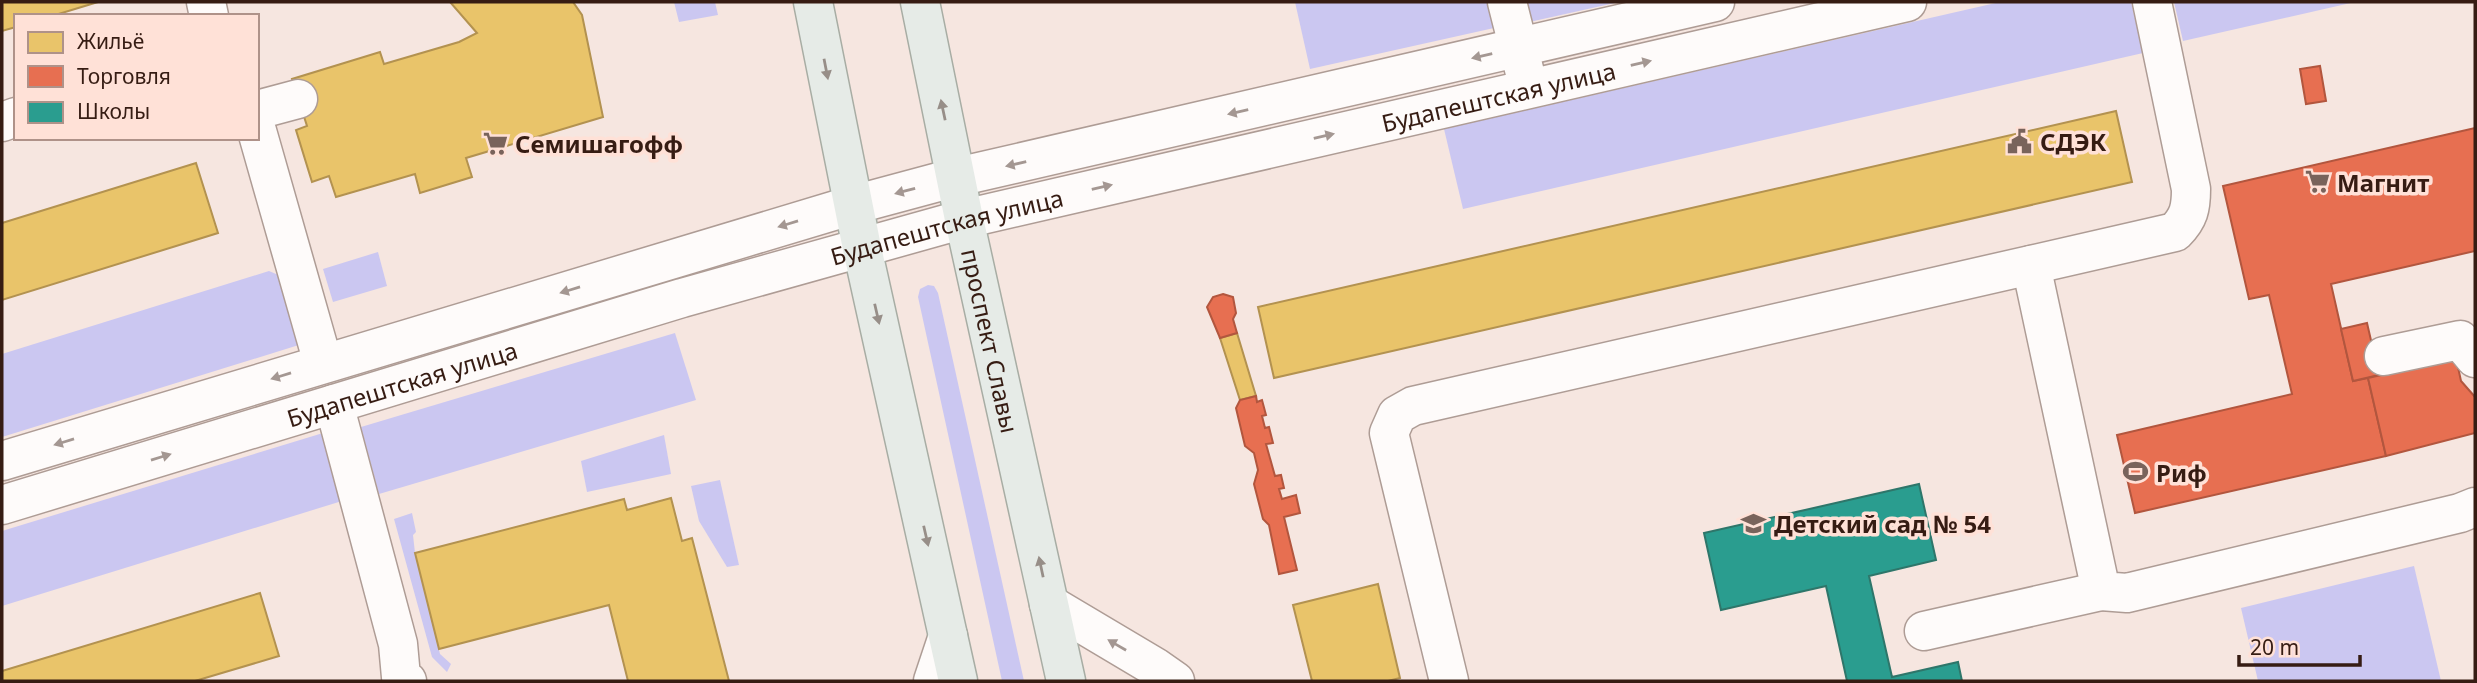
<svg xmlns="http://www.w3.org/2000/svg" width="2477" height="683" font-family="'Noto Sans',sans-serif">
	<style>
		.green { fill: #cbc7f1 }
		.homes { fill: #e9c46a; stroke: #b39250; stroke-width: 2 }
		.shops { fill: #e76f51; stroke: #b2563e; stroke-width: 2 }
		.schools { fill: #2a9d8f; stroke: #2e766a; stroke-width: 2 }
		.lines { fill: none; stroke-linecap: round; stroke-linejoin: round }
		.minor-casing { stroke: #ae9c95; stroke-width: 41 }
		.major-casing { stroke: #a8ada4; stroke-width: 41 }
		.minor { stroke: #fefbfa; stroke-width: 38 }
		.major { stroke: #e6ebe7; stroke-width: 38 }
		.oneway { fill: #a49792 }
		.oneway2 { fill: #978e88 }
		.labels { text-anchor: middle; dominant-baseline: central; stroke-width: 7; stroke-linejoin: round; paint-order: stroke }
		.street-label { font-size: 24px; fill: #361c13; stroke: #ffe1d7 }
		.poi-label { font-size: 24px; font-weight: bold; fill: #361c13; stroke: #ffe1d7; text-anchor: start }
	</style>
	<rect width="100%" height="100%" fill="#f6e6e0"/>
	<g class="green">
		<path d="M674 2H715L718 15 679 22Z"/>
		<path d="M1295 2H1488L1494 28 1310 69Z"/>
		<path d="M1520 2H1619L1525 23Z"/>
		<path d="M2000 2H2131L2143 53 1463 209 1444 129Z"/>
		<path d="M2174 2H2355L2183 41Z"/>
		<path d="M378 252 387 286 333 302 323 269Z"/>
		<path d="M269 271 283 277 302 344 2 437V354Z"/>
		<path d="M928 285 934 286 938 293 1024 681H1002L918 297 920 289Z"/>
		<path d="M675 333 696 400 379 494 361 427Z"/>
		<path d="M323 433 342 501 2 606V531Z"/>
		<path d="M664 435 671 474 587 492 581 461Z"/>
		<path d="M720 480 739 565 727 567 699 521 691 486Z"/>
		<path d="M412 513 416 532 413 535 415 553 440 654 451 664 447 672 432 657 394 519Z"/>
		<path d="M2414 566 2441 681H2258L2241 608Z"/>
	</g>
	<g class="homes">
		<path d="M2 2H98L52 16H16V27L2 31Z"/>
		<path d="M450 2H573L582 15 603 117 466 158 472 177 420 193 415 174 336 197 329 176 312 182 296 130 307 126 292 79 380 52 384 64 459 42 477 33Z"/>
		<path d="M2116 111 2132 182 1274 378 1258 307Z"/>
		<path d="M196 163 218 233 2 300V223Z"/>
		<path d="M1237 333 1256 396 1240 400 1220 338Z"/>
		<path d="M671 498 682 541 692 538 729 681H628L609 605 439 649 415 553 624 499 627 510Z"/>
		<path d="M1378 584 1400 678 1388 681H1312L1293 605Z"/>
		<path d="M260 593 279 656 195 681H2V671Z"/>
	</g>
	<g class="shops">
		<path d="M2320 66 2326 101 2306 104 2300 69Z"/>
		<path d="M2475 128V251L2331 284 2353 381 2368 378 2386 456 2135 513 2117 435 2292 394 2269 295 2249 299 2223 186Z"/>
		<path d="M1223 294 1233 297 1236 313 1233 319 1237 333 1220 338 1207 307 1213 297Z"/>
		<path d="M2367 323 2379 375 2353 381 2341 329Z"/>
		<path d="M2456 358 2461 381 2475 397V433L2386 456 2368 378Z"/>
		<path d="M1256 396 1257 402 1262 400 1266 415 1262 416 1265 428 1269 427 1273 443 1266 444 1275 476 1281 475 1284 488 1279 489 1282 499 1296 495 1300 513 1284 517 1297 570 1279 574 1269 525 1263 519 1254 484 1258 470 1254 453 1245 446 1236 408 1240 400Z"/>
	</g>
	<path class="schools" d="M1919 484 1936 560 1869 576 1892 677 1958 662 1962 681H1847L1826 586 1721 610 1704 533Z"/>
	<g class="lines">
		<defs>
			<g id="minor">
				<path d="M206 2 209 16"/>
				<path d="M1507 2 1525 73"/>
				<path d="M257 110 298 99"/>
				<path d="M2 122 16 117"/>
				<path d="M257 131 323 363"/>
				<path d="M2031 265 2101 591 2127 593 2460 513 2475 507"/>
				<path d="M2384 356 2460 340 2475 358"/>
				<path d="M334 404 398 644 401 677 407 681"/>
				<path d="M2 461 853 205 957 177 1715 2"/>
				<path id="s1" d="M2 505 682 298 964 219 1907 2"/>
				<path d="M1049 604 1155 667 1175 681"/>
				<path d="M1924 631 2101 591"/>
				<path d="M933 681 948 636"/>
				<path d="M1449 681 1389 433 1397 415 1413 406 2175 232C2189 218 2191 208 2191 189L2152 2"/>
			</g>
			<g id="major">
				<path d="M813 2 862 248 958 681"/>
				<path id="s2" d="M920 2 964 219 1066 681"/>
			</g>
		</defs>
		<use href="#minor" class="minor-casing"/>
		<use href="#major" class="major-casing"/>
		<use href="#minor" class="minor"/>
		<use href="#major" class="major"/>
	</g>
	<defs><path id="oneway-solid" d="M-6-.8H1V-3.2L6.5 0L1 3.2V.8H-6Z" transform="scale(1.75)"/></defs>
	<g class="oneway">
		<use href="#oneway-solid" transform="translate(1482 56) rotate(167)"/>
		<use href="#oneway-solid" transform="translate(1641 63) rotate(-13)"/>
		<use href="#oneway-solid" transform="translate(1238 112) rotate(167)"/>
		<use href="#oneway-solid" transform="translate(1324 136) rotate(-13)"/>
		<use href="#oneway-solid" transform="translate(1016 164) rotate(167)"/>
		<use href="#oneway-solid" transform="translate(1102 187) rotate(-13)"/>
		<use href="#oneway-solid" transform="translate(905 191) rotate(165)"/>
		<use href="#oneway-solid" transform="translate(788 224) rotate(163)"/>
		<use href="#oneway-solid" transform="translate(570 290) rotate(163)"/>
		<use href="#oneway-solid" transform="translate(281 376) rotate(163)"/>
		<use href="#oneway-solid" transform="translate(64 442) rotate(163)"/>
		<use href="#oneway-solid" transform="translate(161 457) rotate(-17)"/>
		<use href="#oneway-solid" transform="translate(1117 645) rotate(-150)"/>
	</g>
	<g class="oneway2">
		<use href="#oneway-solid" transform="translate(826 69) rotate(79)"/>
		<use href="#oneway-solid" transform="translate(943 110) rotate(-102)"/>
		<use href="#oneway-solid" transform="translate(877 314) rotate(77)"/>
		<use href="#oneway-solid" transform="translate(926 536) rotate(77)"/>
		<use href="#oneway-solid" transform="translate(1041 567) rotate(-102)"/>
	</g>
	<defs>
		<symbol id="civic-bare" viewBox="-9 -9 18 18"><path d="M-.6-6.5H3V-4.5H.6V-3L4-1V1h2V6H-6V1h2V-1L-.6-3ZM-1.2 2.5V6h2.4V2.5Z" fill="#79635b" stroke="#ffe1d7" stroke-width="2.5" paint-order="stroke"/></symbol>
		<symbol id="supermarket-bare" viewBox="-9 -9 18 18"><path d="M-6-5.5h2.5l.6 2H6L4.5 2H-2.5L-4.4-4H-6ZM-1.5 3.2a1.3 1.3 0 1 0 .1 0ZM3 3.2a1.3 1.3 0 1 0 .1 0Z" fill="#79635b" stroke="#ffe1d7" stroke-width="2.5" paint-order="stroke"/></symbol>
		<symbol id="stadium-bare" viewBox="-9 -9 18 18"><path d="M0-5a6.5 5 0 1 0 0 10a6.5 5 0 1 0 0-10ZM-3.5-1.8h7v3.6h-7Z" fill="#79635b" stroke="#ffe1d7" stroke-width="2.5" paint-order="stroke"/></symbol>
		<symbol id="school-bare" viewBox="-9 -9 18 18"><path d="M0-5L7-2L0 1L-7-2ZM-4 1L0 2.5L4 1V4Q0 6-4 4Z" fill="#79635b" stroke="#ffe1d7" stroke-width="2.5" paint-order="stroke"/></symbol>
	</defs>
	<g fill-rule="evenodd">
		<use href="#civic-bare" x="2002" y="124" width="35" height="35"/>
		<use href="#supermarket-bare" x="478" y="126" width="35" height="35"/>
		<use href="#supermarket-bare" x="2300" y="164" width="35" height="35"/>
		<use href="#stadium-bare" x="2118" y="454" width="35" height="35"/>
		<use href="#school-bare" x="1736" y="506" width="35" height="35"/>
	</g>
	<g class="labels">
		<g class="street-label">
			<text stroke="none"><textPath href="#s1" startOffset="1552">Будапештская улица</textPath></text>
			<text stroke="none"><textPath href="#s1" startOffset="985">Будапештская улица</textPath></text>
			<text stroke="none"><textPath href="#s2" startOffset="346">проспект Славы</textPath></text>
			<text stroke="none"><textPath href="#s1" startOffset="418">Будапештская улица</textPath></text>
		</g>
		<g class="poi-label">
			<text x="2040" y="141">СДЭК</text>
			<text x="515" y="143">Семишагофф</text>
			<text x="2337" y="182">Магнит</text>
			<text x="2156" y="472">Риф</text>
			<text x="1774" y="523">Детский сад № 54</text>
		</g>
	</g>
	<rect width="2477" height="683" fill="none" stroke="#361c13" stroke-width="7"/>
	<rect x="14" y="14" width="245" height="126" fill="#ffe1d7" stroke="#af9289" stroke-width="2"/>
	<rect x="28" y="32" width="35" height="21" fill="#e9c46a" stroke="#af9289" stroke-width="2"/>
	<text x="77" y="49" font-size="21" fill="#361c13">Жильё</text>
	<rect x="28" y="66" width="35" height="21" fill="#e76f51" stroke="#af9289" stroke-width="2"/>
	<text x="77" y="84" font-size="21" fill="#361c13">Торговля</text>
	<rect x="28" y="102" width="35" height="21" fill="#2a9d8f" stroke="#af9289" stroke-width="2"/>
	<text x="77" y="119" font-size="21" fill="#361c13">Школы</text>
	<path d="M2239 655v10h121v-10" fill="none" stroke="#361c13" stroke-width="3.5"/>
	<text x="2250" y="655" font-size="21" fill="#361c13" stroke="#ffe1d7" stroke-width="5" paint-order="stroke">20 m</text>
</svg>
